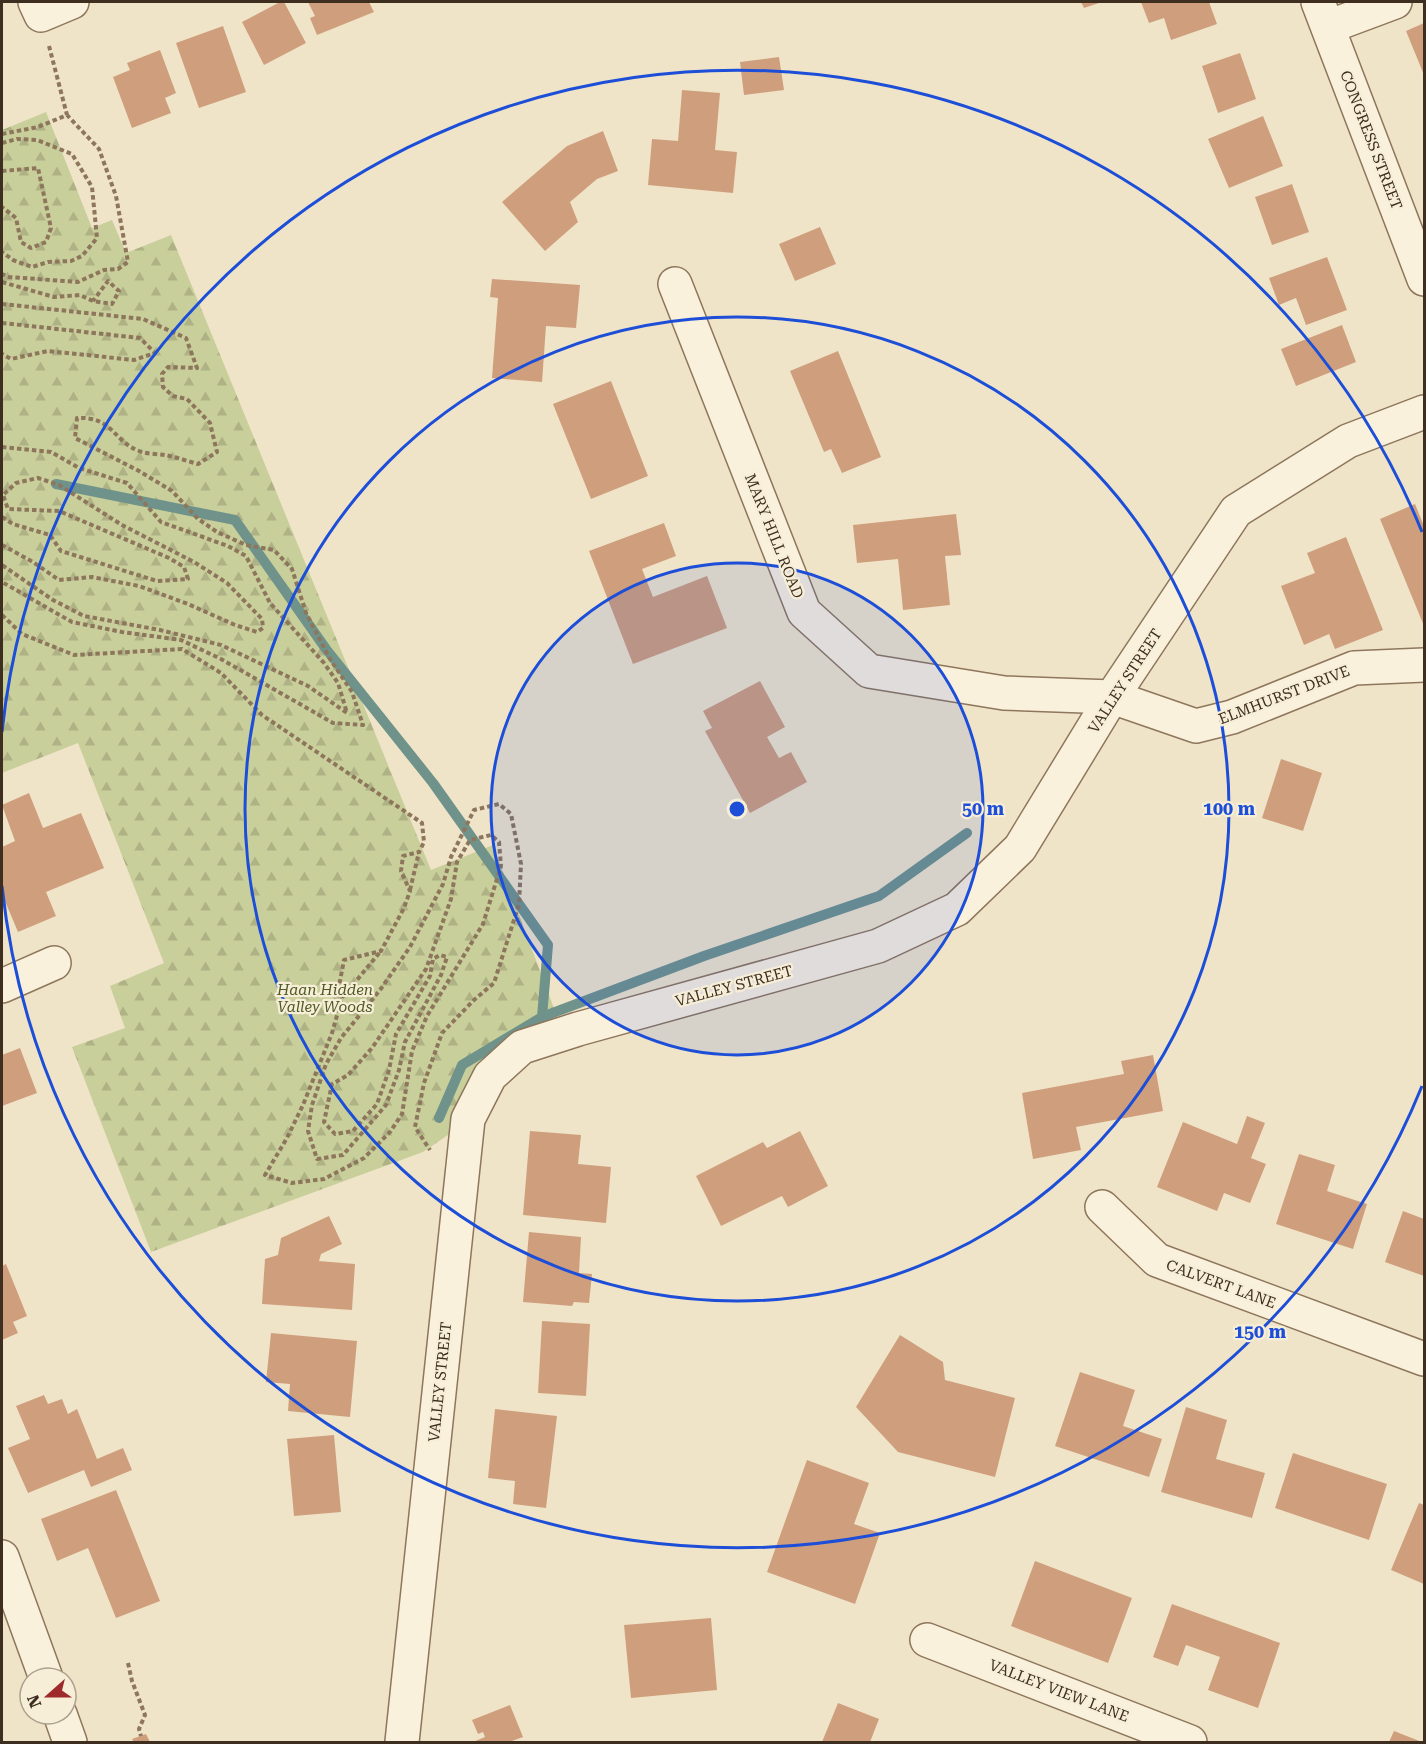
<svg xmlns="http://www.w3.org/2000/svg" width="1426" height="1744" font-family="'Roboto Serif',serif">
	<style>
		.forest { fill: url(#forest-firs) }
		.lines { fill: none; stroke-linecap: round; stroke-linejoin: round }
		.stream { stroke: #6f938a; stroke-width: 10 }
		.building { fill: #cf9f7d }
		.minor-casing { stroke: #8d765c; stroke-width: 36 }
		.path { stroke: #8d765c; stroke-width: 4; stroke-dasharray: 4.5 3; stroke-linecap: butt }
		.minor { stroke: #faf1dc; stroke-width: 33 }
		.ring { fill: none; stroke: #1d4ed8; stroke-width: 3 }
		.labels { text-anchor: middle; dominant-baseline: central; stroke-width: 4.5; stroke-linejoin: round; paint-order: stroke }
		.street-label { font-size: 15px; fill: #3d2e20; stroke: #f7eed8 }
		.park-label { font-size: 15px; font-style: italic; fill: #4d5a26; stroke: #f7eed8 }
		.centre { fill: #1d4ed8; stroke: #f7eed8; stroke-width: 3 }
		.ring-label { font-size: 18px; text-anchor: middle; font-weight: bold; fill: #1d4ed8; stroke: #f7eed8; stroke-width: 4.5; stroke-linejoin: round; paint-order: stroke }
	</style>
	<defs>
		<pattern id="forest-firs" width="22" height="20" patternUnits="userSpaceOnUse" patternTransform="scale(1.5)"><rect width="22" height="20" fill="#c9cf9b"/><path d="M5 1l3.5 6h-7zM16 11l3.5 6h-7z" fill="#aeb285"/></pattern>
	</defs>
	<rect width="100%" height="100%" fill="#f0e4c8"/>
	<path class="forest" d="M46 112 92 228 112 220 126 253 171 235 431 870 493 845 558 1019 501 1050 476 1066 448 1135 423 1152 151 1252 72 1047 125 1028 110 986 164 963 78 743 2 773V130Z"/>
	<g class="lines">
		<g class="stream">
			<path d="M56 484 235 520 326 649 433 783 548 945 542 1017 462 1065 439 1118"/>
			<path d="M542 1017 704 956 879 896 967 833"/>
		</g>
	</g>
	<g class="building">
		<path d="M280 2H284L306 43 264 65 242 22Z"/>
		<path d="M308 2H369L374 12 317 35 310 18 315 16Z"/>
		<path d="M1081 2H1102L1084 8Z"/>
		<path d="M1141 2H1209L1217 24 1171 40 1164 18 1149 23Z"/>
		<path d="M1424 23V75L1406 31Z"/>
		<path d="M223 26 246 92 199 108 176 43Z"/>
		<path d="M160 50 176 93 165 98 171 113 132 128 113 77 130 70 127 63Z"/>
		<path d="M1240 53 1256 99 1218 113 1202 66Z"/>
		<path d="M779 57 784 90 744 95 740 62Z"/>
		<path d="M682 90 720 93 715 150 737 152 733 193 648 185 652 139 678 141Z"/>
		<path d="M1263 116 1283 166 1229 188 1208 139Z"/>
		<path d="M603 131 618 171 597 179 570 202 578 222 545 251 502 202 567 146Z"/>
		<path d="M1292 184 1309 232 1272 245 1255 197Z"/>
		<path d="M820 227 836 264 795 281 779 244Z"/>
		<path d="M1327 257 1347 310 1306 325 1296 298 1279 305 1269 278Z"/>
		<path d="M492 279 580 285 576 328 546 326 542 382 492 378 498 298 490 297Z"/>
		<path d="M1342 325 1356 362 1296 386 1281 349Z"/>
		<path d="M838 351 881 457 842 473 831 449 824 452 790 371Z"/>
		<path d="M611 381 648 476 591 499 553 404Z"/>
		<path d="M1415 504 1424 526V626L1380 519Z"/>
		<path d="M956 514 961 555 945 556 950 605 903 610 898 559 857 563 853 525Z"/>
		<path d="M664 523 676 556 642 569 653 597 707 576 727 628 633 664 589 551Z"/>
		<path d="M1346 537 1383 630 1335 649 1329 634 1304 645 1281 586 1315 573 1307 553Z"/>
		<path d="M760 681 785 727 767 737 779 758 791 752 807 782 750 813 705 731 712 728 703 711Z"/>
		<path d="M1281 759 1322 773 1303 831 1262 818Z"/>
		<path d="M29 793 43 828 81 813 104 868 46 892 56 916 18 932 2 894V847L15 841 2 805Z"/>
		<path d="M20 1048 37 1093 2 1106V1055Z"/>
		<path d="M1153 1055 1163 1111 1076 1127 1081 1150 1033 1159 1022 1093 1124 1074 1121 1061Z"/>
		<path d="M1247 1116 1265 1123 1251 1158 1266 1164 1250 1203 1224 1193 1217 1211 1157 1187 1183 1122 1237 1144Z"/>
		<path d="M530 1131 581 1135 578 1164 611 1167 606 1223 523 1215Z"/>
		<path d="M800 1131 828 1186 788 1207 782 1196 721 1226 696 1176 763 1142 767 1148Z"/>
		<path d="M1299 1154 1335 1165 1327 1191 1367 1204 1353 1249 1276 1224Z"/>
		<path d="M1403 1211 1424 1219V1276L1385 1262Z"/>
		<path d="M329 1216 342 1244 321 1254 319 1261 355 1264 352 1310 262 1304 265 1259 278 1255 281 1238Z"/>
		<path d="M529 1232 581 1237 579 1273 592 1274 589 1303 574 1302 572 1306 523 1302Z"/>
		<path d="M6 1264 27 1316 13 1322 18 1333 2 1340V1266Z"/>
		<path d="M542 1321 590 1324 586 1396 538 1393Z"/>
		<path d="M271 1333 357 1341 350 1417 288 1411 290 1384 266 1382Z"/>
		<path d="M900 1335 943 1362 945 1380 1015 1398 995 1477 898 1452 856 1407Z"/>
		<path d="M1080 1372 1135 1390 1123 1426 1162 1439 1149 1477 1055 1446Z"/>
		<path d="M44 1395 48 1404 62 1399 68 1414 77 1409 97 1459 123 1448 132 1470 91 1487 84 1470 28 1493 8 1448 30 1439 16 1406Z"/>
		<path d="M1186 1407 1227 1420 1216 1459 1265 1473 1252 1518 1161 1492Z"/>
		<path d="M495 1409 557 1416 546 1508 513 1504 515 1481 488 1478Z"/>
		<path d="M334 1435 341 1512 294 1516 287 1439Z"/>
		<path d="M1293 1453 1387 1484 1369 1540 1275 1508Z"/>
		<path d="M807 1460 869 1483 854 1524 880 1533 855 1604 767 1572Z"/>
		<path d="M116 1490 160 1601 116 1618 88 1548 57 1561 41 1519Z"/>
		<path d="M1419 1503 1424 1505V1584L1391 1570Z"/>
		<path d="M1035 1561 1132 1598 1108 1663 1011 1626Z"/>
		<path d="M1172 1604 1280 1643 1258 1708 1208 1690 1220 1657 1186 1645 1178 1666 1153 1657Z"/>
		<path d="M711 1618 717 1690 631 1698 624 1625Z"/>
		<path d="M838 1703 879 1719 870 1742H822Z"/>
		<path d="M510 1705 523 1737 509 1742H473L485 1737 483 1732 478 1734 472 1720Z"/>
		<path d="M1394 1731 1422 1742H1389Z"/>
		<path d="M146 1734 150 1742H134L132 1739Z"/>
	</g>
	<g class="lines">
		<defs>
			<g id="minor">
				<path d="M35 2 41 15 72 2"/>
				<path d="M1318 2 1424 279"/>
				<path d="M1328 27 1395 2"/>
				<path d="M675 284 804 612 869 671 1004 693 1112 697 1196 726 1232 717 1354 668 1424 665"/>
				<path d="M2 986 54 963"/>
				<path d="M1102 1207 1157 1260 1424 1359"/>
				<path d="M2 1557 46 1678"/>
				<path d="M927 1640 1190 1742"/>
				<path d="M60 1714 70 1742"/>
				<path d="M402 1742 468 1119 490 1076 522 1047 578 1029 878 946 957 909 1020 848 1112 697 1236 511 1348 441 1424 412"/>
			</g>
		</defs>
		<use href="#minor" class="minor-casing"/>
		<g class="path">
			<path d="M49 46 67 115"/>
			<path d="M2 134 38 127 67 115 99 149 116 196 128 262 118 269 104 270 78 282 9 277 2 274"/>
			<path d="M2 143 17 139 37 140 72 154 92 187 97 238 82 256 71 261 48 262 32 267 13 260 2 252"/>
			<path d="M2 171 38 168 51 228 46 242 31 248 21 242 16 218 2 207"/>
			<path d="M2 282 54 297 80 295 93 301 112 304 119 291 108 281 93 301"/>
			<path d="M2 304 143 319 186 338 197 368 168 367 162 374 163 387 173 396 187 399 210 423 217 452 198 464C187 461 176 457 165 455 158 454 149 454 142 452 113 443 114 416 77 418L75 438 139 471 172 491 198 519 217 532 246 545 274 550 292 569 306 613 330 659 352 692 363 725 333 723 221 659 181 640 122 632 72 622 2 582"/>
			<path d="M2 323 140 338 155 353 134 360 48 351 11 359 2 354"/>
			<path d="M2 447 51 452 79 468 127 483 161 522 228 546 246 556 270 603 324 663 338 683 347 713 308 686 221 645 160 630 84 616 53 600 2 565"/>
			<path d="M2 517 13 524 50 535 61 551 157 581 188 579 184 567 169 558 59 511 8 509 3 495 16 483 38 478 59 485 122 525 194 562 227 583 262 619 263 628 257 632 235 625 188 604 139 586 92 577 59 580 33 562 2 545"/>
			<path d="M2 615 22 634 74 655 182 649 221 673 262 715 422 823 424 842 419 852 403 856 401 871 410 891 404 908 381 951 344 960 339 986 342 998 332 1033 303 1105 287 1138 265 1175 292 1183 324 1179 364 1158 390 1132 402 1114 412 1051 427 1016 483 924 501 866 499 842 491 835 470 840 457 862 451 899 426 969 372 1048 348 1075 332 1084 324 1122 335 1134 353 1131 377 1104 389 1070 396 1034 430 976 433 959 440 955 447 957 441 975 405 1042 399 1070 386 1105 343 1155 317 1159 308 1131 312 1105 326 1064 341 1038 380 990 410 947 443 884 451 857 474 810 499 804 511 814 521 864 519 904 494 983 474 1000 442 1033 424 1083 415 1127 430 1150"/>
			<path d="M410 890 419 852"/>
			<path d="M343 997 380 952"/>
			<path d="M128 1663 132 1681 145 1715 139 1729 141 1736"/>
		</g>
		<use href="#minor" class="minor"/>
	</g>
	<circle cx="737" cy="809" r="246" fill="#1d4ed8" fill-opacity=".12"/>
	<g class="ring">
		<circle cx="737" cy="809" r="246"/>
		<circle cx="737" cy="809" r="492"/>
		<path d="M1422 1086A739 739 0 0 1 2 886M2 732A739 739 0 0 1 1422 532"/>
	</g>
	<g class="labels">
		<g class="street-label">
			<text transform="translate(1371 140) rotate(69)">CONGRESS STREET</text>
			<text transform="translate(774 536) rotate(68)">MARY HILL ROAD</text>
			<text transform="translate(1125 681) rotate(-57)">VALLEY STREET</text>
			<text transform="translate(1284 695) rotate(-21)">ELMHURST DRIVE</text>
			<text transform="translate(734 986) rotate(-15)">VALLEY STREET</text>
			<text transform="translate(1221 1284) rotate(20)">CALVERT LANE</text>
			<text transform="translate(440 1382) rotate(-84)">VALLEY STREET</text>
			<text transform="translate(1059 1691) rotate(21)">VALLEY VIEW LANE</text>
		</g>
		<g class="park-label">
			<text x="325" y="990">Haan Hidden<tspan x="325" dy="17">Valley Woods</tspan></text>
		</g>
	</g>
	<circle cx="737" cy="809" r="9" class="centre"/>
	<g class="ring-label">
		<text x="983" y="815">50 m</text>
		<text x="1229" y="815">100 m</text>
		<text x="1260" y="1338">150 m</text>
	</g>
	<rect width="1426" height="1744" fill="none" stroke="#3d2e20" stroke-width="6"/>
	<g transform="translate(48 1696) rotate(249)"><circle r="28" fill="#f7eed8" stroke="#ada18e" stroke-width="1.5"/>
	<path d="M0-4.5L10 22L0 15L-10 22Z" fill="#9e2a2b"/>
	<text y="-9" font-size="16" font-weight="bold" text-anchor="middle" fill="#3d2e20">N</text>
	</g>
</svg>
